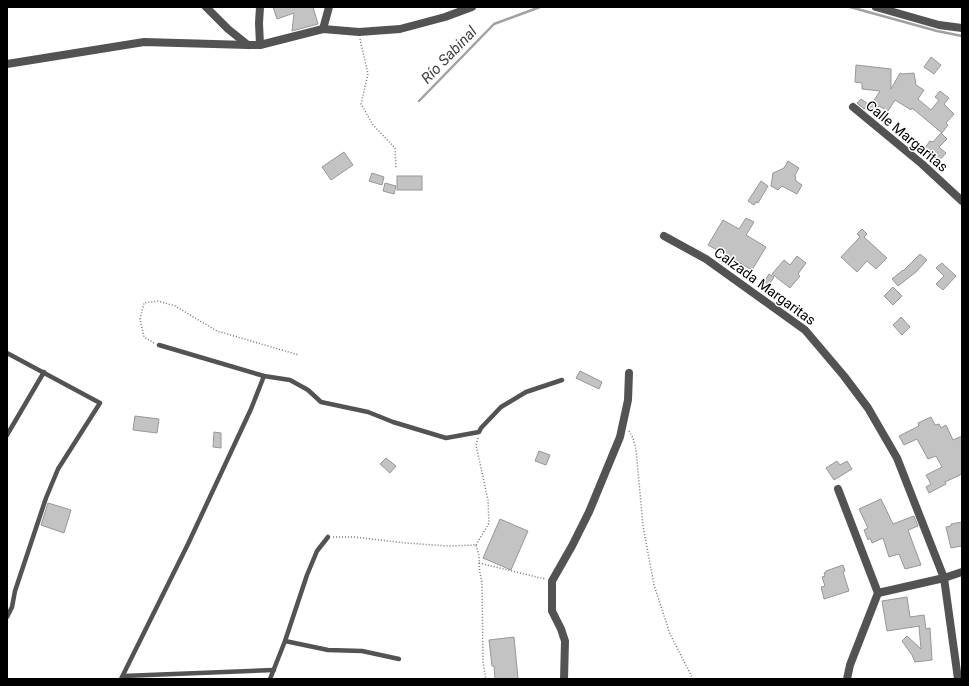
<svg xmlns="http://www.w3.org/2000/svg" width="969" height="686" font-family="Roboto,sans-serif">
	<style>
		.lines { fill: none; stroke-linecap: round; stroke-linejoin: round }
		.stream { stroke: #a1a1a1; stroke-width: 2.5 }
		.building { fill: #c3c3c3; stroke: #979797 }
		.path { stroke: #757575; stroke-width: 1.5; stroke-dasharray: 1 2; stroke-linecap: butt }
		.lane { stroke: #535353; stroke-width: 4.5 }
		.street { stroke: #535353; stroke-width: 8 }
		.labels { text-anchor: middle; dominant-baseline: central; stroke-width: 3; stroke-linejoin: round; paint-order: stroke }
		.street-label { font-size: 14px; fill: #000; stroke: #fff }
		.water-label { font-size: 15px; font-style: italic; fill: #424242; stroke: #fff }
	</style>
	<rect width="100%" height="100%" fill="#fff"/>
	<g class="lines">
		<g class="stream">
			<path d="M850 7 937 31 962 36"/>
			<path d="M419 101 494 24 540 7"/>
		</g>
	</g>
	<g class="building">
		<path d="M273 7H313L318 24 292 31 294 13 277 19Z"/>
		<path d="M931 57 941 65 934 74 924 67Z"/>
		<path d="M856 65 891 69V89L900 73 903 74 914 73 916 85 924 90 918 99 931 110 939 100 935 97 940 91 949 98 944 104 954 114 946 123 948 125 942 133 912 108 911 110 895 100 888 111 879 106 875 111 869 108 880 91 862 89V83L855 82Z"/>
		<path d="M861 99 868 104 864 109 857 103Z"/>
		<path d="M941 133 947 139 939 147 946 153 939 161 924 149 930 141 933 142Z"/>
		<path d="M344 152 353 165 331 180 322 167Z"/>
		<path d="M788 161 799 168 795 175 796 181 802 185 797 194 782 186 778 190 771 186 773 173 784 168Z"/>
		<path d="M372 173 384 177 382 185 369 181Z"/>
		<rect x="397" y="176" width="25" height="14"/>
		<path d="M761 181 768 186 758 203 756 202 754 205 748 201Z"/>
		<path d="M385 183 396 186 394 194 383 191Z"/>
		<path d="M746 218 754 222 746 235 766 247 752 270 708 245 723 220 739 229Z"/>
		<path d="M862 229 867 234 864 237 887 258 876 269 867 261 857 272 841 257 860 237 857 234Z"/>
		<path d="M920 254 927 260 916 272 898 286 892 279 903 270V271Z"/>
		<path d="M797 256 806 263 798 274 800 276 790 288 772 274 784 260 790 265Z"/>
		<path d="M942 263 956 276 943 290 936 284 944 276 936 268Z"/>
		<path d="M769 274 774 277 769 285 764 282Z"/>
		<path d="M893 287 902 296 893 305 884 296Z"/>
		<path d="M901 317 910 327 902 335 893 325Z"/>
		<path d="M580 371 602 382 599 389 576 378Z"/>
		<path d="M135 416 159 419 157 433 133 430Z"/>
		<path d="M931 417 935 425 939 424 941 428 946 425 953 440 962 436V474L945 482 946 484 929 493 926 487 931 484 926 475 942 467 936 456 928 459 917 439 904 445 899 436 919 426 918 423Z"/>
		<path d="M214 432 221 433V448L213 447Z"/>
		<path d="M539 451 550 455 546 465 535 461Z"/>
		<path d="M386 458 396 466 390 473 380 464Z"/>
		<path d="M837 461 840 465 847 461 852 469 834 480 826 468Z"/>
		<path d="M881 499 893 524 914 516 918 526 908 530 921 565 905 569 899 554 889 557 883 538 872 543 870 538 868 540 864 530 868 528 859 509Z"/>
		<path d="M48 503 71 510 64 533 41 525Z"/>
		<path d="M500 519 528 531 511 570 483 558Z"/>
		<path d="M962 522V546L951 548 946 527 951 526V524Z"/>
		<path d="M843 565 845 571 843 572 849 591 824 599 821 587 825 586 822 577 825 576 824 573 826 572V571Z"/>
		<path d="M907 597 910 617 924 615 926 629 930 628 932 660 915 662 912 655 902 641 907 636 921 649 919 627 920 626 887 631 882 601Z"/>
		<path d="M514 637 518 679H495L494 666H492L489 640Z"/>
	</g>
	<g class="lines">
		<g class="path">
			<path d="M360 39 368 74 361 104 373 125 395 148 396 169"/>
			<path d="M154 343 144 337 140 319 144 303 158 301 175 306 217 331 299 355"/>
			<path d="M629 431 633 438 636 449 643 526 654 585 670 634 693 679"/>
			<path d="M333 537H354L406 543 448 546 476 545 479 556V563L545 579"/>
			<path d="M476 545 489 523 488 500 476 445 478 438"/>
			<path d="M479 563 480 573 482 582 483 663 486 679"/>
		</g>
		<g class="lane">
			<path d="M159 345 264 376 290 380 308 390 321 402 368 412 393 422 446 438 479 432 481 428 501 407 526 392 562 380"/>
			<path d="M7 353 100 403 58 469 46 498 15 591 12 607 7 617"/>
			<path d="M7 435 44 372"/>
			<path d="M285 641 328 650 362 651 399 659"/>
			<path d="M123 676 274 670"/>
			<path d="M121 679 188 544 251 409 264 376"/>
			<path d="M270 679 285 641 307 575 317 551 328 537"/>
		</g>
		<g class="street">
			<path d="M206 7 228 29 248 45"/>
			<path d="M260 7 259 23 260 45"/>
			<path d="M876 7 939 25 962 28"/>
			<path d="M323 29 329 7"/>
			<path d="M7 64 144 42 248 45H260L323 29 359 32 400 29 445 17 472 7"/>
			<path d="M853 107 922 164 962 201"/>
			<path d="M664 236 706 259 805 330 844 376 868 408 897 458 944 578 958 679"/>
			<path d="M838 489 878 593 850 665 847 679"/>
			<path d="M878 593 944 578 962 572"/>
			<path d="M564 679 565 641 561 629 552 611V581L572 546 589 512 620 437 628 400 629 373"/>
		</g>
	</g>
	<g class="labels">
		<g class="street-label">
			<text transform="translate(907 136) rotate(40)">Calle Margaritas</text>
			<text transform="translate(765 286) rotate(36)">Calzada Margaritas</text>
		</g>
		<g class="water-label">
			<text transform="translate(449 55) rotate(-46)">Río Sabinal</text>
		</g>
	</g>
	<rect width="969" height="686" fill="none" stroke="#000000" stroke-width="16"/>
</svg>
